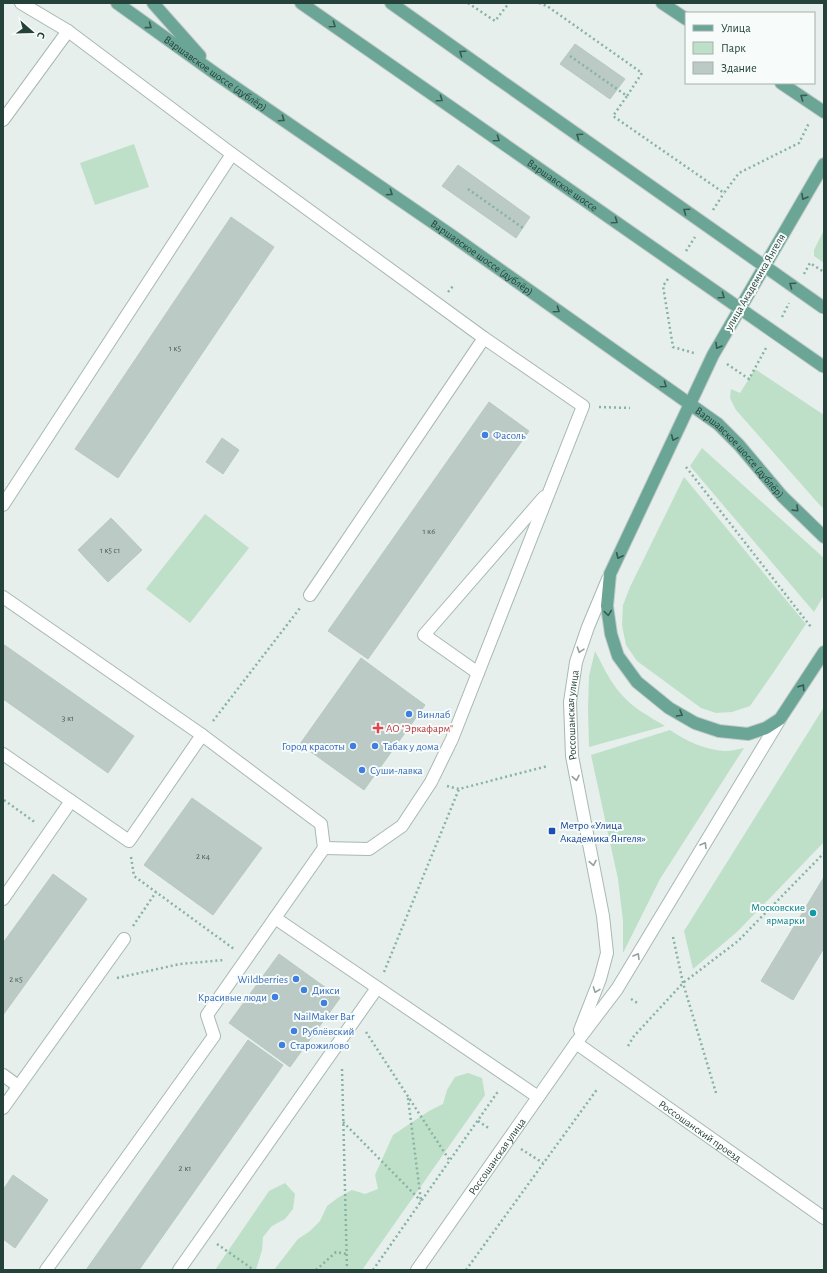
<svg xmlns="http://www.w3.org/2000/svg" width="827" height="1273" font-family="'Alegreya Sans',sans-serif">
	<style>
		.green { fill: #bfe0c8 }
		.building { fill: #bbcac4; stroke: #b8c9c2 }
		.lines { fill: none; stroke-linecap: round; stroke-linejoin: round }
		.minor-casing { stroke: #a8b8b2; stroke-width: 14 }
		.major-casing { stroke: #c2cac8; stroke-width: 14 }
		.path { stroke: #86b3a5; stroke-width: 2.5; stroke-dasharray: 2 3; stroke-linecap: butt }
		.minor { stroke: #fff; stroke-width: 12 }
		.major { stroke: #6aa596; stroke-width: 12 }
		.major-bridge-casing { stroke: #c2cac8; stroke-width: 14; stroke-linecap: butt }
		.major-bridge { stroke: #6aa596; stroke-width: 12 }
		.oneway { stroke: #365b51 }
		.oneway2 { stroke: #92a09c }
		.shop-dot { fill: #3f7fe0; stroke: #f7fbf9; stroke-width: 1.5 }
		.health-dot { fill: #e0444e; stroke: #f7fbf9; stroke-width: 1.5 }
		.transit-dot { fill: #1a4fb4; stroke: #f7fbf9; stroke-width: 1.5 }
		.culture-dot { fill: #0f9aa8; stroke: #f7fbf9; stroke-width: 1.5 }
		.labels { text-anchor: middle; dominant-baseline: central; stroke-width: 4; stroke-linejoin: round; paint-order: stroke }
		.number-label { font-size: 9px; fill: #4a645c }
		.street-label { font-size: 11px; fill: #24423a; stroke: #f7fbf9 }
		.shop-label { font-size: 11px; fill: #366cbe; stroke: #f7fbf9; text-anchor: start }
		.health-label { font-size: 11px; fill: #be3a42; stroke: #f7fbf9; text-anchor: start }
		.transit-label { font-size: 11px; fill: #164399; stroke: #f7fbf9; text-anchor: start }
		.culture-label { font-size: 11px; fill: #0d838f; stroke: #f7fbf9; text-anchor: end }
	</style>
	<rect width="100%" height="100%" fill="#e6efeb"/>
	<g class="green">
		<path d="M134 144 149 187 95 205 80 163Z"/>
		<path d="M824 230V263L814 256V250Z"/>
		<path d="M755 369 824 415V509L817 502 736 410 730 398 731 389 740 393Z"/>
		<path d="M702 448 824 558V595L814 612 690 466Z"/>
		<path d="M684 477 806 624 773 673 750 706 732 712 716 713 701 708 637 661 626 645 622 625 623 605 630 587Z"/>
		<path d="M205 514 249 548 190 623 146 589Z"/>
		<path d="M595 651C603 666 610 682 621 694 633 708 650 717 665 726L589 747 588 709 589 676Z"/>
		<path d="M824 707V842L737 932 693 969 684 931Z"/>
		<path d="M670 730C686 741 705 750 725 751 731 751 738 749 744 748L660 879 623 953V921L618 879 591 755Z"/>
		<path d="M468 1073 482 1078 485 1095 362 1270H274L298 1239 310 1231 320 1221 327 1206 339 1197 352 1190 365 1194 378 1189 375 1175 393 1135 429 1111 443 1104 447 1090 455 1077Z"/>
		<path d="M285 1183 295 1194 293 1209 285 1219 272 1226 263 1237 262 1250 256 1270H215L269 1191Z"/>
	</g>
	<g class="building">
		<path d="M575 44 625 79 610 99 560 64Z"/>
		<path d="M458 165 530 217 516 238 442 186Z"/>
		<path d="M231 217 274 247 118 478 75 449Z"/>
		<path d="M489 402 529 431 368 659 328 631Z"/>
		<path d="M222 438 239 450 223 474 206 462Z"/>
		<path d="M111 518 142 550 108 582 78 550Z"/>
		<path d="M3 644 134 736 108 773 3 699Z"/>
		<path d="M361 658 425 705 364 790 300 744Z"/>
		<path d="M192 798 262 848 213 915 144 865Z"/>
		<path d="M53 874 87 899 3 1015V943Z"/>
		<path d="M824 877V948L793 1000 761 981Z"/>
		<path d="M279 954 340 998 290 1067 229 1023Z"/>
		<path d="M248 1040 283 1065 139 1270H86Z"/>
		<path d="M13 1175 48 1200 15 1248 3 1239V1190Z"/>
	</g>
	<g class="lines">
		<defs>
			<g id="minor">
				<path d="M21 3 68 31 232 154 484 338 583 406 452 739 431 782 402 826 369 849 324 848"/>
				<path d="M3 120 68 31"/>
				<path d="M3 505 232 154"/>
				<path d="M310 595 484 338"/>
				<path d="M3 597 202 735 321 824 324 848 207 1015 214 1036 46 1270"/>
				<path d="M478 673 424 635 544 497"/>
				<path d="M3 754 129 841 202 735"/>
				<path d="M3 899 71 801"/>
				<path d="M275 918 538 1097"/>
				<path id="s1" d="M580 1030 600 979 607 953 603 916 572 756 570 702 576 662 588 627 608 579"/>
				<path id="s2" d="M576 1043 824 1218"/>
				<path d="M3 1075 18 1086"/>
				<path d="M3 1108 124 939"/>
				<path d="M179 1270 377 988"/>
				<path id="s3" d="M417 1270 576 1043 617 989 780 719"/>
			</g>
			<g id="major">
				<path id="s4" d="M117 3 216 74 451 235 718 424 739 445 782 496 824 537"/>
				<path d="M153 3 200 56"/>
				<path d="M301 3 465 117"/>
				<path d="M391 3 494 76"/>
				<path d="M662 3 686 19"/>
				<path d="M781 83 824 112"/>
				<path d="M824 164 713 355 610 574 607 606 611 634 618 656 637 682 669 708 695 723 719 731 748 734 766 728 780 719 824 652"/>
			</g>
		</defs>
		<use href="#minor" class="minor-casing"/>
		<use href="#major" class="major-casing"/>
		<g class="path">
			<path d="M468 3 495 21 509 3"/>
			<path d="M539 3 547 6 642 73 627 96"/>
			<path d="M570 56 627 96 613 116 724 193 739 173 799 143 809 123"/>
			<path d="M468 189 523 228"/>
			<path d="M713 210 724 193"/>
			<path d="M686 251 695 237"/>
			<path d="M804 274 810 263 824 272"/>
			<path d="M668 279 663 286 673 347 694 353"/>
			<path d="M448 292 454 285"/>
			<path d="M782 317 789 303"/>
			<path d="M727 364 749 379 766 348"/>
			<path d="M599 407 630 408"/>
			<path d="M686 467 811 627"/>
			<path d="M213 721 300 608"/>
			<path d="M447 786 459 789 548 766"/>
			<path d="M4 800 36 823"/>
			<path d="M131 857 134 876 234 949"/>
			<path d="M133 926 156 892"/>
			<path d="M673 937 683 983 716 1093"/>
			<path d="M384 972 459 789"/>
			<path d="M117 978 180 964 224 960"/>
			<path d="M631 999 639 1004"/>
			<path d="M366 1032 450 1161"/>
			<path d="M628 1046 634 1036 683 983 738 941 824 853"/>
			<path d="M342 1069 347 1270"/>
			<path d="M408 1098 421 1201"/>
			<path d="M478 1121 490 1129"/>
			<path d="M343 1122 421 1201"/>
			<path d="M521 1149 543 1163"/>
			<path d="M217 1244 254 1270"/>
			<path d="M316 1270 336 1252 347 1254"/>
			<path d="M373 1270 499 1090"/>
			<path d="M466 1270 598 1088"/>
		</g>
		<use href="#minor" class="minor"/>
		<use href="#major" class="major"/>
		<defs>
			<g id="major-bridge">
				<path d="M494 76 824 308"/>
				<path id="s5" d="M465 117 824 367"/>
			</g>
		</defs>
		<use href="#major-bridge" class="major-bridge-casing"/>
		<use href="#major-bridge" class="major-bridge"/>
	</g>
	<defs><path id="oneway-chevron" d="M-2-3.5L2.5 0L-2 3.5" fill="none" stroke-width="1.6" stroke-linecap="round" stroke-linejoin="round"/></defs>
	<g class="oneway">
		<use href="#oneway-chevron" transform="translate(333 25) rotate(35)"/>
		<use href="#oneway-chevron" transform="translate(149 26) rotate(36)"/>
		<use href="#oneway-chevron" transform="translate(462 53) rotate(-145)"/>
		<use href="#oneway-chevron" transform="translate(803 97) rotate(-146)"/>
		<use href="#oneway-chevron" transform="translate(440 99) rotate(35)"/>
		<use href="#oneway-chevron" transform="translate(282 119) rotate(34)"/>
		<use href="#oneway-chevron" transform="translate(579 136) rotate(-145)"/>
		<use href="#oneway-chevron" transform="translate(497 139) rotate(35)"/>
		<use href="#oneway-chevron" transform="translate(390 193) rotate(34)"/>
		<use href="#oneway-chevron" transform="translate(804 197) rotate(120)"/>
		<use href="#oneway-chevron" transform="translate(686 211) rotate(-145)"/>
		<use href="#oneway-chevron" transform="translate(615 221) rotate(35)"/>
		<use href="#oneway-chevron" transform="translate(792 285) rotate(-145)"/>
		<use href="#oneway-chevron" transform="translate(722 296) rotate(35)"/>
		<use href="#oneway-chevron" transform="translate(557 310) rotate(35)"/>
		<use href="#oneway-chevron" transform="translate(718 346) rotate(120)"/>
		<use href="#oneway-chevron" transform="translate(664 385) rotate(35)"/>
		<use href="#oneway-chevron" transform="translate(674 438) rotate(114)"/>
		<use href="#oneway-chevron" transform="translate(796 509) rotate(44)"/>
		<use href="#oneway-chevron" transform="translate(619 556) rotate(115)"/>
		<use href="#oneway-chevron" transform="translate(608 613) rotate(82)"/>
		<use href="#oneway-chevron" transform="translate(802 687) rotate(-58)"/>
		<use href="#oneway-chevron" transform="translate(680 714) rotate(30)"/>
	</g>
	<g class="oneway2">
		<use href="#oneway-chevron" transform="translate(580 650) rotate(108)"/>
		<use href="#oneway-chevron" transform="translate(576 778) rotate(79)"/>
		<use href="#oneway-chevron" transform="translate(704 845) rotate(-59)"/>
		<use href="#oneway-chevron" transform="translate(593 863) rotate(79)"/>
		<use href="#oneway-chevron" transform="translate(637 956) rotate(-59)"/>
		<use href="#oneway-chevron" transform="translate(596 990) rotate(110)"/>
	</g>
	<g class="shop-dot">
		<circle cx="485" cy="435" r="4"/>
		<circle cx="409" cy="714" r="4"/>
		<circle cx="353" cy="746" r="4"/>
		<circle cx="375" cy="746" r="4"/>
		<circle cx="362" cy="770" r="4"/>
		<circle cx="296" cy="979" r="4"/>
		<circle cx="304" cy="990" r="4"/>
		<circle cx="275" cy="997" r="4"/>
		<circle cx="324" cy="1003" r="4"/>
		<circle cx="294" cy="1031" r="4"/>
		<circle cx="282" cy="1045" r="4"/>
	</g>
	<path class="health-dot" d="M376 722h4v4h4v4h-4v4h-4v-4h-4v-4h4z"/>
	<rect class="transit-dot" x="548" y="827" width="8" height="8" rx="2"/>
	<circle class="culture-dot" cx="813" cy="913" r="4"/>
	<g class="labels">
		<g class="number-label">
			<text x="175" y="348">1 к5</text>
			<text x="429" y="531">1 к6</text>
			<text x="110" y="550">1 к5 с1</text>
			<text x="68" y="718">3 к1</text>
			<text x="203" y="856">2 к4</text>
			<text x="16" y="979">2 к5</text>
			<text x="185" y="1168">2 к1</text>
		</g>
		<g class="street-label">
			<text stroke="none"><textPath href="#s4" startOffset="121">Варшавское шоссе (дублёр)</textPath></text>
			<text stroke="none"><textPath href="#s5" startOffset="119">Варшавское шоссе</textPath></text>
			<text stroke="none"><textPath href="#s4" startOffset="445">Варшавское шоссе (дублёр)</textPath></text>
			<text transform="translate(755 282) rotate(-60)">улица Академика Янгеля</text>
			<text stroke="none"><textPath href="#s4" startOffset="769">Варшавское шоссе (дублёр)</textPath></text>
			<text stroke="none"><textPath href="#s1" startOffset="323">Россошанская улица</textPath></text>
			<text stroke="none"><textPath href="#s2" startOffset="152">Россошанский проезд</textPath></text>
			<text stroke="none"><textPath href="#s3" startOffset="139">Россошанская улица</textPath></text>
		</g>
		<g class="shop-label">
			<text x="493" y="435">Фасоль</text>
			<text x="417" y="714">Винлаб</text>
			<text x="345" y="746" text-anchor="end">Город красоты</text>
			<text x="383" y="746">Табак у дома</text>
			<text x="370" y="770">Суши-лавка</text>
			<text x="288" y="979" text-anchor="end">Wildberries</text>
			<text x="312" y="990">Дикси</text>
			<text x="267" y="997" text-anchor="end">Красивые люди</text>
			<text x="324" y="1016" text-anchor="middle">NailMaker Bar</text>
			<text x="302" y="1031">Рублёвский</text>
			<text x="290" y="1045">Старожилово</text>
		</g>
		<g class="health-label">
			<text x="386" y="728">АО "Эркафарм"</text>
		</g>
		<g class="transit-label">
			<text x="560" y="825">Метро «Улица<tspan x="560" dy="13">Академика Янгеля»</tspan></text>
		</g>
		<g class="culture-label">
			<text x="805" y="907">Московские<tspan x="805" dy="13">ярмарки</tspan></text>
		</g>
	</g>
	<rect width="827" height="1273" fill="none" stroke="#24423a" stroke-width="8"/>
	<rect x="685" y="12" width="130" height="72" fill="#f7fbf9" stroke="#a3b1ad"/>
	<rect x="693" y="25" width="20" height="6" fill="#6aa596" stroke="#a3b1ad"/>
	<text x="721" y="32" font-size="12" fill="#24423a">Улица</text>
	<rect x="693" y="42" width="20" height="12" fill="#bfe0c8" stroke="#a3b1ad"/>
	<text x="721" y="52" font-size="12" fill="#24423a">Парк</text>
	<rect x="693" y="62" width="20" height="12" fill="#bbcac4" stroke="#a3b1ad"/>
	<text x="721" y="72" font-size="12" fill="#24423a">Здание</text>
	<g transform="translate(32 32) rotate(110)" stroke="#f7fbf9" stroke-width="3" paint-order="stroke">
	<path d="M0-3L7 15L0 10L-7 15Z" fill="#24423a"/>
	<text y="-6" font-size="11" font-weight="bold" text-anchor="middle" fill="#24423a">С</text>
	</g>
</svg>
